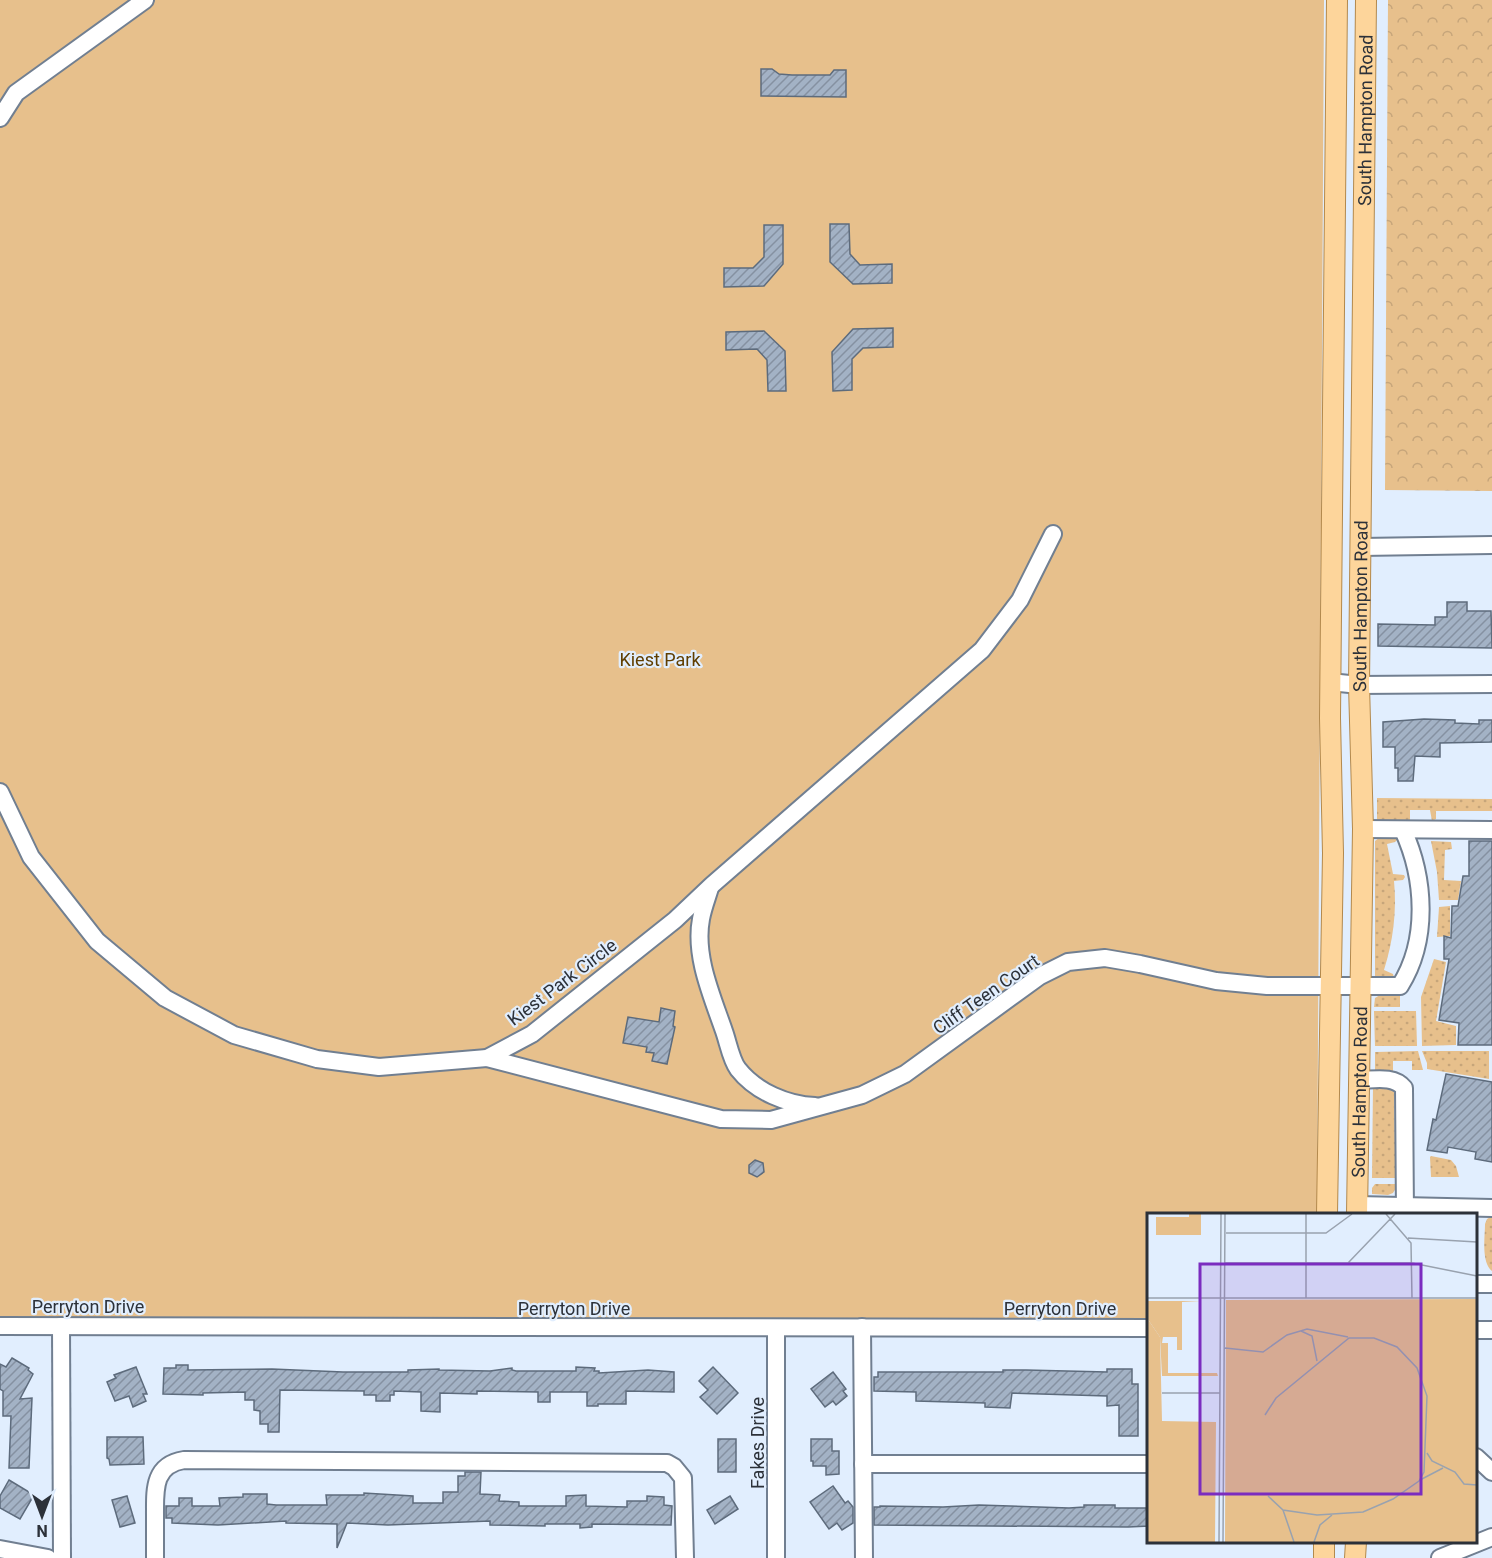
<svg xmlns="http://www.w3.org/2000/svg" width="1492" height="1558" font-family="Roboto,sans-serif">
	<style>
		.grass { fill: url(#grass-dots) }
		.forest { fill: url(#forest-crowns) }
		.park { fill: #e7c08c }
		.building { fill: url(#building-hatch); stroke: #5d6b7c; stroke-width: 1.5 }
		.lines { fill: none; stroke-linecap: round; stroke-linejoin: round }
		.minor-casing { stroke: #717f91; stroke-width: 20 }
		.major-casing { stroke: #b3894d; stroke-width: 22 }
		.minor { stroke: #fff; stroke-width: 16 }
		.major { stroke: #fdd59b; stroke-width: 20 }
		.labels { text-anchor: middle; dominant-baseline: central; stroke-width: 4.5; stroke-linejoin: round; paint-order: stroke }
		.street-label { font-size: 18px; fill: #2c3139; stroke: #e1eefe }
		.park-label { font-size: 18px; fill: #603e00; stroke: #e1eefe }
		.inset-road { fill: none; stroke: #99a2af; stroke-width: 1.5 }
		.view { fill: #7b2cbf; fill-opacity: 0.15; stroke: #7b2cbf; stroke-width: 3 }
		.inset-edge { fill: none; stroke: #2c3139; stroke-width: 3 }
	</style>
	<defs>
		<pattern id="grass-dots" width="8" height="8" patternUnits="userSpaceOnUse" patternTransform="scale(1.5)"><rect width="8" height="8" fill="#e7c08c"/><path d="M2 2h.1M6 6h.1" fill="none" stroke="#c6a57a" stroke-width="1.8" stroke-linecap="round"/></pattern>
		<pattern id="forest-crowns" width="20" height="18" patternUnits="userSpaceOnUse" patternTransform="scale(1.5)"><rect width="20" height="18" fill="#e7c08c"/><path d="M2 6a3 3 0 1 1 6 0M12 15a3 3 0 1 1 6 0" fill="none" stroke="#c6a57a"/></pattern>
		<pattern id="building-hatch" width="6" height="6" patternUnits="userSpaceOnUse" patternTransform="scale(1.5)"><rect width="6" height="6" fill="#a3b2c5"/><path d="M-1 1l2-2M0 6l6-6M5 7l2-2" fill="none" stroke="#8591a1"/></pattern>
	</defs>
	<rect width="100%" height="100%" fill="#e1eefe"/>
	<g class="grass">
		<path d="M1377 798 1492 799V811H1436V819L1432 821 1430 810H1410V821H1380L1377 820Z"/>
		<path d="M1380 837H1395L1397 840 1395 842 1387 844 1393 874 1404 875 1405 877 1403 880 1394 881C1397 911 1393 942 1384 970L1393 974 1394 978 1392 979H1377L1375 976V841Z"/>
		<path d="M1431 841 1451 842 1452 849 1445 850 1444 880 1461 881 1458 900H1439L1437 872Z"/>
		<path d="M1450 906V936L1437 937 1439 907Z"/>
		<path d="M1434 959 1446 962 1436 1021 1456 1026V1045L1422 1046 1421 997Z"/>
		<path d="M1380 995 1400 996V1007H1374L1375 998Z"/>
		<path d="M1374 1011H1416L1417 1046H1375Z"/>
		<path d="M1418 1051 1423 1070H1412V1061H1393V1071H1375V1052Z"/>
		<path d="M1422 1051H1489V1079L1427 1069V1063Z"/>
		<path d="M1373 1086 1389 1087 1394 1092 1395 1145 1398 1178H1372Z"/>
		<path d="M1431 1156 1451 1160 1456 1166 1459 1177H1431L1430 1157Z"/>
		<path d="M1375 1184H1398L1393 1193 1388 1195 1372 1194V1188Z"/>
		<path d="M1492 1216V1271C1481 1262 1485 1237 1485 1224L1487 1219Z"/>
	</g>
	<path class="forest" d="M1388 0H1492V491L1385 490Z"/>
	<path class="park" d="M0 0H1324L1317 1214H1148V1320L0 1319Z"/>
	<g class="building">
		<path d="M761 69H772L779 74 792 75H830L834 70H846V97L761 96Z"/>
		<path d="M830 224H849L850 254 860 265 892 264V283L853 284 830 262Z"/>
		<path d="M764 225H783V264L764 286 724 287V268H753L764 257Z"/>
		<path d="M893 328V347L863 348 852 359V390L833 391 832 352 853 329Z"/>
		<path d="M764 331 785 351 786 391H768L767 360 757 349 726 350V332Z"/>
		<path d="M1447 602H1467V611H1491L1492 648 1378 646V624L1435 625V617H1447Z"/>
		<path d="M1424 719 1455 720V723L1479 724V720H1492V742L1440 743V757L1415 756 1413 781H1398V768H1395V747H1383V722Z"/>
		<path d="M1469 841H1492V1045H1458L1459 1023 1439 1020 1449 959H1444V936L1451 938 1452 906H1458L1463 876H1469Z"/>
		<path d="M661 1008 675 1011 673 1026 675 1027 667 1064 652 1061 654 1053 646 1052 647 1047 623 1043 628 1017 659 1022Z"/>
		<path d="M1446 1074 1492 1082V1162L1475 1159 1476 1152 1448 1147 1447 1153 1427 1150 1433 1119 1436 1120Z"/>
		<path d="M755 1160 763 1163 764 1172 757 1177 749 1173V1165Z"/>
		<path d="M12 1358 29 1368 28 1370 33 1374 20 1399 32 1398 29 1468H9L11 1416H3V1391L0 1389V1364L6 1367Z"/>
		<path d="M176 1365H188V1370L272 1369 343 1372H408V1370L439 1369V1370L490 1371 512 1368V1370L516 1371H576V1367L595 1368 594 1371H599V1373L648 1370 674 1372V1392L626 1391V1404H598V1406H587V1392H550V1402H538V1392L477 1391V1394L440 1393V1412L421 1411V1392L394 1391V1395H390V1401H376V1395H364V1391L280 1390 279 1432H268V1424H260V1411L254 1410V1400H245V1392L203 1393V1395L163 1394 164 1368H176Z"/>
		<path d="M136 1367 147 1394H143L146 1401 133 1407 129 1396 115 1401 107 1382 116 1378 114 1375Z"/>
		<path d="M713 1367 738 1393 717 1414 700 1397 708 1390 699 1381Z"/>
		<path d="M1107 1369H1132V1384H1138V1436H1119V1405L1107 1406V1396L1012 1393 1010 1408 985 1407V1403L916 1401V1392L874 1391V1377H878V1372H1003V1370H1026L1107 1372Z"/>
		<path d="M833 1372 846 1389 843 1391 847 1396 836 1405 833 1401 825 1407 811 1389Z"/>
		<path d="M107 1437H143L144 1464 110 1465 109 1459 107 1458Z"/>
		<rect x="718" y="1439" width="18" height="33"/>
		<path d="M811 1439H832V1451H839V1474L826 1475V1466H813V1461H811Z"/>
		<path d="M465 1472H481L480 1494 500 1495 499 1501 519 1502V1506H566V1496L586 1495V1506L627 1507V1501H647V1496L664 1497V1505L672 1506 671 1525 592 1524V1527L580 1528V1524H545V1526L490 1525V1521L388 1525 347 1523 337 1548V1524L286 1523V1521L218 1525 172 1523V1518H166V1506H179V1498H192V1506H220L219 1498 243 1497V1494H267V1504L276 1505H327L326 1495H364V1493L413 1496V1503H443V1492H458V1476H465Z"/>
		<path d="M9 1480 34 1495 20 1519 0 1508V1496Z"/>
		<path d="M833 1486 845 1503 848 1501 853 1507V1523L842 1530 837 1523 829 1529 810 1502Z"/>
		<path d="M127 1496 135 1523 120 1527 112 1500Z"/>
		<path d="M730 1496 738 1509 715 1524 707 1510Z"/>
		<path d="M979 1505 1069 1508 1084 1507V1505H1115V1508H1149V1526L1128 1527 874 1525V1507H880V1506L943 1507Z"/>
	</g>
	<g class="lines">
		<defs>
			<g id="minor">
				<path d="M0 118 16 93 145 0"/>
				<path d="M1361 547 1492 545"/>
				<path d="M1330 682 1359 685 1492 684"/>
				<path d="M0 792 31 857 97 941 165 998 234 1035 317 1059 379 1067 487 1058 532 1034 675 920 712 885 982 650 1020 600 1053 534"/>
				<path d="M1363 829 1492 830"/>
				<path d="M710 888C707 898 703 908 701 919 694 956 712 996 724 1031 728 1042 731 1060 738 1069 756 1092 788 1105 815 1106"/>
				<path d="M487 1058 721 1119 771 1120 862 1095 905 1074 1040 976 1068 962 1105 958 1140 964 1216 981 1267 986H1400C1429 940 1425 878 1403 830"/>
				<path d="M1359 1080C1373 1080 1394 1075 1404 1088L1405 1214"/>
				<path d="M1357 1205 1492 1208"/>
				<path d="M1476 1284H1492"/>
				<path d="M0 1326 1148 1328"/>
				<path d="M61 1326 62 1558"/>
				<path d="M862 1327 864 1558"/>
				<path d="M1476 1330H1492"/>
				<path d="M1476 1457 1492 1472"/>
				<path d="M863 1464H1148"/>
				<path d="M0 1549 48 1558"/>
				<path d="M155 1558C155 1544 155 1529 155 1515 155 1490 153 1465 184 1460L667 1463 674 1467 683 1478 685 1558"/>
				<path d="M776 1558V1328"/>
				<path d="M1440 1558 1492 1537"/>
			</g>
			<g id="major">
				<path d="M1327 1214 1333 853 1330 718 1337 0"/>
				<path id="s1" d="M1357 1214 1363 829 1359 685 1366 0"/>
				<path d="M1324 1558V1542"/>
				<path d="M1355 1558 1356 1542"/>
			</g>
		</defs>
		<use href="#minor" class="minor-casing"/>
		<use href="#major" class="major-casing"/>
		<use href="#minor" class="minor"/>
		<use href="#major" class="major"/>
	</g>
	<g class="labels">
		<g class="street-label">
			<text stroke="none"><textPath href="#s1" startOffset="1094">South Hampton Road</textPath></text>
			<text stroke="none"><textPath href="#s1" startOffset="608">South Hampton Road</textPath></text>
			<text transform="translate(562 982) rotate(-37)">Kiest Park Circle</text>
			<text transform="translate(986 994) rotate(-35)">Cliff Teen Court</text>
			<text stroke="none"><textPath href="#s1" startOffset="122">South Hampton Road</textPath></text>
			<text x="88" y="1306">Perryton Drive</text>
			<text x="574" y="1308">Perryton Drive</text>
			<text x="1060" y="1308">Perryton Drive</text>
			<text transform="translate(757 1443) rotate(-90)">Fakes Drive</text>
		</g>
		<g class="park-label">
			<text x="660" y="659">Kiest Park</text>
		</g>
	</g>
	<g transform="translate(1147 1213)">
		<rect width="330" height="330" fill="#e1eefe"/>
		<path d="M42 1H54V22H9V4H42ZM0 88H54L35 89V137H30V124H16L15 130H21V160H70L71 163H15L13 124 0 105Z" fill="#e7c08c"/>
		<path d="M0 105 13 124 15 208 69 209 68 329H0Z" fill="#e7c08c"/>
		<path d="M330 86V329H78L79 87ZM18 90H34V114H18Z" fill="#e7c08c"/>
		<path class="inset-road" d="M159 1V85M239 1 264 30 265 85M79 20H179L205 1M261 25 330 29M78 50H201L248 1M201 50H265L330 63M0 85H330M154 118 165 123 170 148M78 135 116 139 140 122 160 116 201 124M15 180H73M118 202 129 185 202 125H227L250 134 270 155 280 183 277 259 272 268 246 286 216 299 170 302 136 297 121 283M280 240 285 248 308 259 317 271 330 272M273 267 296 255M136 297 147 329M72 329 74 1M76 329 78 1M167 329 173 312 185 302"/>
		<path class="view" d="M53 51H274V281H53Z"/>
		<rect width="330" height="330" class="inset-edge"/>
	</g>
	<g transform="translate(42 1516) rotate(180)" stroke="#e1eefe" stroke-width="4.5" paint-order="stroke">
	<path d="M0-4.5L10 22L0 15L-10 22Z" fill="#2c3139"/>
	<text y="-9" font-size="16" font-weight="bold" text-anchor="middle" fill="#2c3139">N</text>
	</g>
</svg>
